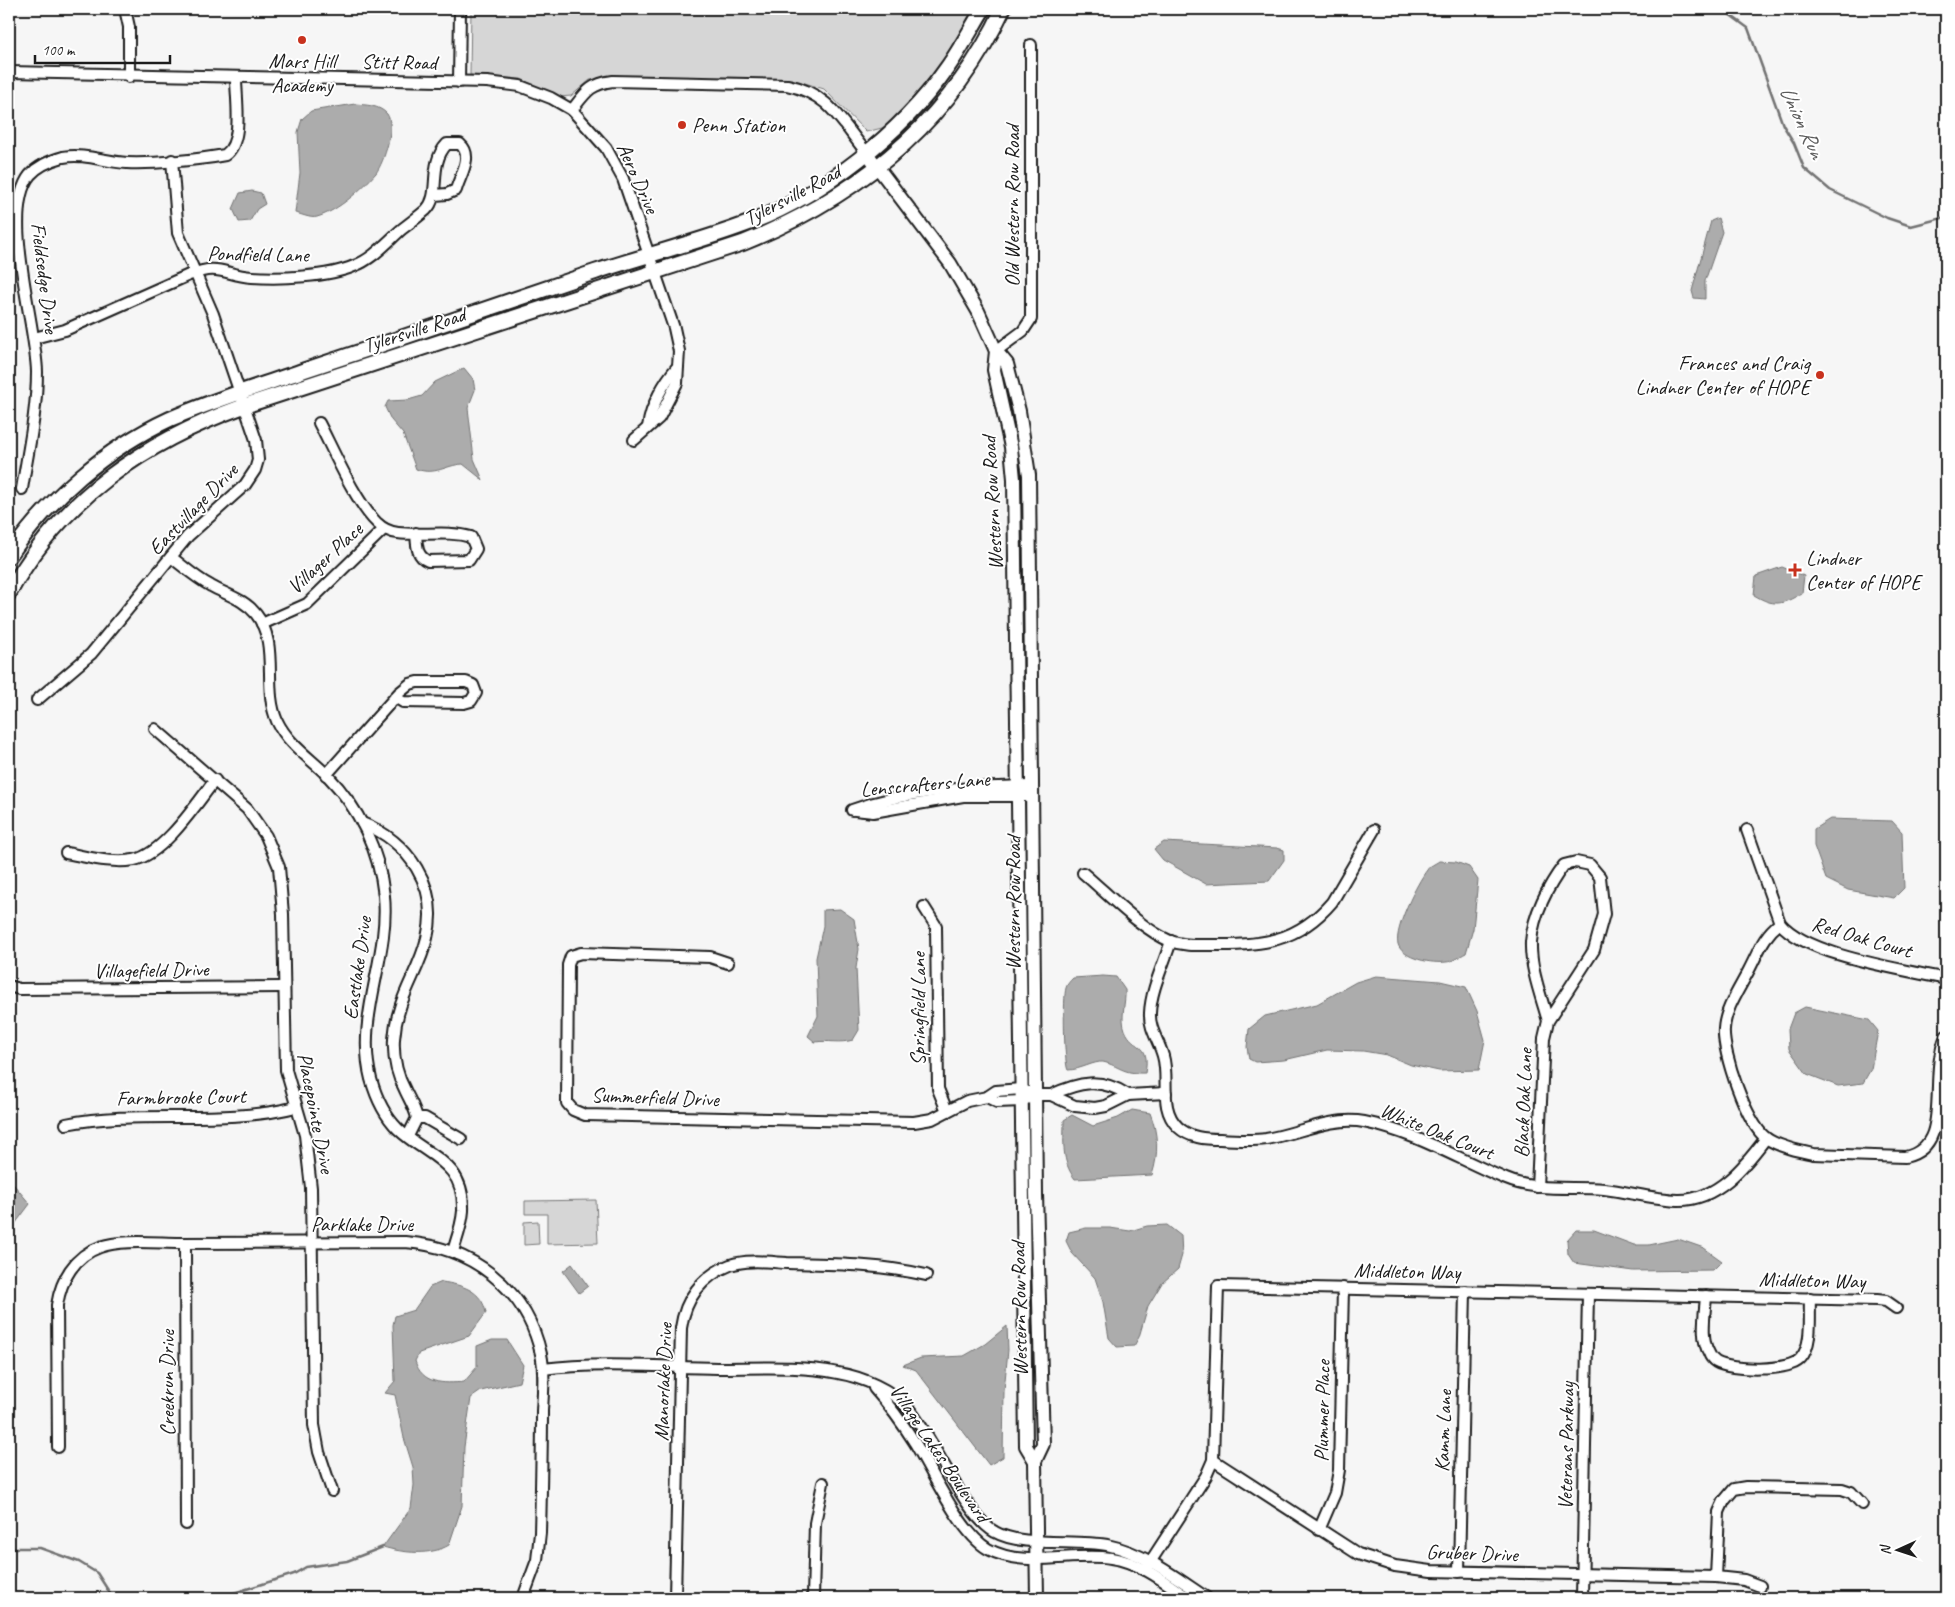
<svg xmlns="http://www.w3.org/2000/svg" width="1955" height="1607" font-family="Caveat,sans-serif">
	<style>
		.green { fill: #d6d6d6; stroke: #797979 }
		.water { fill: #acacac; stroke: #727272 }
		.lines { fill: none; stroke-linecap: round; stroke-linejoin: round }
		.stream { stroke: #727272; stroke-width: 2.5 }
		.minor-casing { stroke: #1c1c1c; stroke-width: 14 }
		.tertiary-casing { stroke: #1c1c1c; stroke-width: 16 }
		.secondary-casing { stroke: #1c1c1c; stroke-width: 18 }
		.minor { stroke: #fff; stroke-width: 10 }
		.tertiary { stroke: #fff; stroke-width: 12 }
		.secondary { stroke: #fff; stroke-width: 14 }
		.poi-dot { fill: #c8321e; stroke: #fff; stroke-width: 2 }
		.labels { text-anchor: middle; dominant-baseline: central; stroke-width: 4; stroke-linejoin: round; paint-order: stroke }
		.poi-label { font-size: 21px; fill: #1c1c1c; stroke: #fff; text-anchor: start }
		.street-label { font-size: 21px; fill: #1c1c1c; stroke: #fff }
		.water-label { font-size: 22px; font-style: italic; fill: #5d5d5d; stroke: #fff }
	</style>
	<rect width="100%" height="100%" fill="#f6f6f6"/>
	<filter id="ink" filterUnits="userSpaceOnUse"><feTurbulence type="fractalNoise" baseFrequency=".02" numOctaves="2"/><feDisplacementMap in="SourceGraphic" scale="10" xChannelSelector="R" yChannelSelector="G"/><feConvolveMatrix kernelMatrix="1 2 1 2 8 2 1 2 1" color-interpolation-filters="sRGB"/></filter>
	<g filter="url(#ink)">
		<g class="green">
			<path d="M471 9H975L943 66 890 126 866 132 824 89 792 79 590 80 571 96 560 97 521 79 470 75Z"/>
			<path d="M596 1200 598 1243 547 1244V1214H525V1201Z"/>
			<path d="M538 1221 539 1244 524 1245V1222Z"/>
		</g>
		<g class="water">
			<path d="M355 104C366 105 379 105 387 114 396 126 384 162 376 173 362 189 338 211 317 217 311 219 301 214 295 213L300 173 298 132 302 119 311 111Z"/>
			<path d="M252 191 261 193 265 204 257 209 250 221 239 222 233 209 240 193Z"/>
			<path d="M1718 218 1722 232 1705 281V299L1694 298 1692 291 1711 221Z"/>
			<path d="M464 368 473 379 475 390 468 408 474 459 483 480 463 464C445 465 436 476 416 469L403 434 391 420 385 407 388 401 408 400 422 396 435 382Z"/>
			<path d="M1782 567 1804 576 1802 593C1782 605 1774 607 1754 595L1756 576Z"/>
			<path d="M1830 819 1892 821 1902 832 1904 888 1894 898 1848 890 1826 879 1814 846V829Z"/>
			<path d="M1164 842 1277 848 1284 850V860L1269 881 1206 884 1163 860 1154 849Z"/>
			<path d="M1439 861 1456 862 1469 867 1478 880 1473 929 1466 953C1460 956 1452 962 1446 962 1433 964 1402 959 1398 944 1394 929 1417 883 1427 870 1429 866 1435 864 1439 861Z"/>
			<path d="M840 909 854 919 859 949 856 968 859 1030 853 1040C839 1044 829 1040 815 1042L808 1036 818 1016 816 958 823 926V910Z"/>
			<path d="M1103 976 1116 977 1125 990C1126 1003 1120 1017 1125 1030 1133 1050 1151 1041 1145 1073 1122 1074 1120 1066 1103 1062 1094 1061 1080 1070 1068 1070 1064 1064 1063 997 1066 988 1067 984 1070 981 1073 978Z"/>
			<path d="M1376 976 1440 981 1466 987 1477 1011 1485 1040 1479 1070 1439 1071 1411 1065 1387 1055 1363 1051 1327 1050 1284 1060 1255 1062 1249 1059 1247 1047 1249 1029 1265 1016 1317 1004 1356 982Z"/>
			<path d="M1805 1007 1869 1020 1878 1031 1871 1069 1863 1083 1838 1086 1807 1074 1789 1049 1788 1029 1794 1013Z"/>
			<path d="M1132 1110 1150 1113C1158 1133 1159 1154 1152 1175L1075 1179C1061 1161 1064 1142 1064 1120L1072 1115 1093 1126 1118 1118Z"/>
			<path d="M9 1179 30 1204 9 1232Z"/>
			<path d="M1167 1225 1181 1236 1182 1255 1178 1269 1162 1283 1148 1306 1139 1337 1134 1346 1117 1347 1109 1338 1103 1302 1095 1278 1072 1253 1066 1241 1069 1232 1086 1228H1110L1130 1231 1147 1226Z"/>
			<path d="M1576 1230H1594L1634 1245H1649L1678 1239 1704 1248 1722 1261 1713 1270 1633 1271 1574 1263 1568 1254 1567 1240Z"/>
			<path d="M572 1264 588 1286 579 1293 563 1271Z"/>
			<path d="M442 1282C462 1285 482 1290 486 1313L469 1336 419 1353 415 1361C422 1384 443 1384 464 1382L477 1367V1346L492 1340H507L523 1365 519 1382 481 1391 471 1398 464 1447 462 1506 449 1545C431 1556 403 1553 383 1547L411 1508 414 1485 413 1467 404 1438 395 1395 385 1393 395 1381 393 1325 395 1316 414 1310 430 1287Z"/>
			<path d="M1007 1326 1008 1350 1004 1391 1003 1457 989 1465 916 1370 903 1365 921 1358 964 1356 985 1344Z"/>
		</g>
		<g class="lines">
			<g class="stream">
				<path d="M1619 9H1638"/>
				<path d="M1722 9 1748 28 1783 125 1794 143 1804 168 1830 190 1887 218 1911 226 1946 217"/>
				<path d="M9 1548H40L79 1562 97 1573 113 1598"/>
				<path d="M218 1598 294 1574 306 1567 347 1561 383 1547"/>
			</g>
			<defs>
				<g id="minor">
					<path d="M125 9 129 27V77"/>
					<path d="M9 72 487 82 520 86 551 98 572 110 606 148 623 179 674 328 679 351 677 383 659 418 634 440"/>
					<path d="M459 82 460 9"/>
					<path d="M572 110C586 92 590 84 613 81L787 85C829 93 841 122 866 152"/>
					<path d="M34 338 65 330 189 275C220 263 224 275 252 277 280 279 328 277 354 266 373 259 387 242 402 229 410 223 418 217 426 210 442 194 427 165 447 144H460C474 156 460 175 456 190L447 194 435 195"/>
					<path d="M996 351 1023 331 1031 319V45"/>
					<path d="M319 423C333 450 356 503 377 523 383 529 390 532 398 533 422 536 447 530 471 537L476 549 469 560 428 561C416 556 417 545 416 533"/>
					<path d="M648 427C651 405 664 382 678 366"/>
					<path d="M22 489C28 451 37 411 37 372 36 324 0 212 30 175 38 166 52 160 63 157 85 153 105 162 127 163 155 164 197 160 225 155 244 142 236 100 236 78"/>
					<path d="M171 557C184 567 196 578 211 586 227 595 244 599 256 614 280 644 262 687 277 721 288 744 310 758 327 775 359 808 379 850 384 896 390 958 355 1017 371 1079 376 1097 385 1116 398 1129 427 1157 465 1161 463 1211 462 1225 457 1238 453 1251"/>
					<path d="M262 624 307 604 384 529"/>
					<path d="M37 700 91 654 188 536 245 485 255 470 258 460 256 440 213 314 178 233 172 160"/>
					<path d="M155 729 247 809 266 836 279 867 283 914 286 1070 305 1135 311 1188 314 1425 319 1452 332 1491"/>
					<path d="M326 775 399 693 410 684 417 682H466L473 685 476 693 471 701 464 703 403 702 395 697"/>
					<path d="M852 810C910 789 971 787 1032 786"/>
					<path d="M855 810 873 812 963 796H1032"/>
					<path d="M362 823C408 841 440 887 427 938 418 975 397 996 394 1039 393 1056 397 1075 405 1090 409 1099 415 1108 417 1118L408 1136"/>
					<path d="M1747 830 1780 923C1807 956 1903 969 1946 979"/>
					<path d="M66 853C88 857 112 864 134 860 164 854 197 803 215 780"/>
					<path d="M1083 873C1109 895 1140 928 1170 941 1184 946 1198 945 1212 945 1261 946 1298 942 1332 902L1374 830"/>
					<path d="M924 907 936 926 938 1089 947 1111"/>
					<path d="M1780 923C1763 936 1759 951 1749 970 1740 988 1725 1009 1724 1029 1722 1053 1747 1124 1766 1138 1779 1147 1798 1151 1813 1154L1905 1157C1955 1146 1927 1079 1946 1036"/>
					<path d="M1171 941C1164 964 1151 989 1150 1013 1149 1029 1159 1041 1163 1056 1170 1079 1158 1108 1178 1127 1190 1138 1205 1139 1220 1139 1235 1140 1251 1141 1266 1139 1297 1134 1332 1116 1364 1122 1415 1132 1458 1159 1506 1179 1537 1192 1572 1186 1604 1189 1629 1192 1653 1199 1678 1200 1717 1201 1745 1166 1766 1138"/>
					<path d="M728 963 710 957 581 953 571 956 568 965 567 1103 573 1110 585 1115 914 1122 932 1119 967 1101 987 1097 996 1091 1021 1089 1035 1095"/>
					<path d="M9 986 19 989 283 987"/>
					<path d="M1051 1095C1079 1082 1101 1077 1128 1095"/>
					<path d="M987 1097 997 1102 1022 1101 1035 1095H1051L1075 1106 1095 1108 1106 1106 1128 1095 1166 1093"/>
					<path d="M417 1118H425L461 1139"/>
					<path d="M66 1124C142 1109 221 1126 296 1107"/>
					<path d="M1537 1187 1544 1038 1548 1021 1594 950 1604 914 1600 877 1590 865 1576 862 1564 865C1548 886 1533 915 1531 942 1530 968 1541 996 1548 1021"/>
					<path d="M185 1243 186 1524"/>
					<path d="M1706 1296C1705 1313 1700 1338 1709 1353 1710 1356 1713 1360 1716 1362 1731 1371 1790 1372 1801 1358 1813 1344 1809 1316 1810 1298"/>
					<path d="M543 1369C600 1362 659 1367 717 1368 757 1368 799 1365 838 1373 862 1377 892 1390 908 1408 934 1438 965 1516 995 1532 1021 1547 1075 1539 1107 1545 1145 1553 1175 1577 1207 1598"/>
					<path d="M874 1388C890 1406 903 1424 915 1443 932 1471 960 1533 988 1549 1024 1569 1072 1552 1111 1558 1140 1562 1165 1582 1188 1598"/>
					<path d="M58 1447 57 1305C61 1280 74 1256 100 1247 121 1239 157 1243 180 1243 255 1242 330 1242 405 1242 471 1247 526 1287 541 1354 545 1372 543 1392 542 1411 542 1451 541 1492 540 1533L537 1560 523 1598"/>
					<path d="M1213 1460 1358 1554 1395 1566 1431 1571 1716 1577 1744 1580 1760 1586"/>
					<path d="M1319 1530 1335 1493 1339 1470 1343 1288"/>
					<path d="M1145 1570 1206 1476 1213 1460 1218 1286 1877 1300 1886 1301 1896 1308"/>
					<path d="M1459 1572 1465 1291"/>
					<path d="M1716 1577 1719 1512 1724 1501 1734 1489 1746 1487 1842 1489 1851 1492 1862 1504"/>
					<path d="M675 1598 681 1328C685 1299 702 1276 730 1265 747 1259 769 1262 787 1263 834 1264 880 1264 926 1275"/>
					<path d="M813 1598 815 1523 823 1483"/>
					<path d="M1582 1598 1588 1294"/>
				</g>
				<g id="tertiary">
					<path d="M866 152 950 263 978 311 996 351 1007 364 1019 411 1029 475 1036 1194 1043 1444 1035 1461 1037 1598"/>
					<path d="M996 351 994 370 1011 447 1014 479 1026 1446 1035 1461"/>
				</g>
				<g id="secondary">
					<path d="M9 556C49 498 105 449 170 419 213 400 260 386 305 370 402 338 499 305 595 272 646 255 699 242 749 223 824 194 901 134 947 68 960 50 971 29 983 9"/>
					<path d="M9 593C62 498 144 442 244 406L743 243C857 197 950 122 1003 9"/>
				</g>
			</defs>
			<use href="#minor" class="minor-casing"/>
			<use href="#tertiary" class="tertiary-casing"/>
			<use href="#secondary" class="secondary-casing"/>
			<use href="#minor" class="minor"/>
			<use href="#tertiary" class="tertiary"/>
			<use href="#secondary" class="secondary"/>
		</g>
	</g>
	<g class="poi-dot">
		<circle cx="302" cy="40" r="5"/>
		<circle cx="682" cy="125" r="5"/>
		<circle cx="1820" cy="375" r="5"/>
		<path d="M1792.5 562.5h5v5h5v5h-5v5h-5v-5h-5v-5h5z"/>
	</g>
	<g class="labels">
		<g class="poi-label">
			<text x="302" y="61" text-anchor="middle">Mars Hill<tspan x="302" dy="24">Academy</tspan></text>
			<text x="692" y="125">Penn Station</text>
			<text x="1810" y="363" text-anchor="end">Frances and Craig<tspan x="1810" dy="24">Lindner Center of HOPE</tspan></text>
			<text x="1806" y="558">Lindner<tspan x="1806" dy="24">Center of HOPE</tspan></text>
		</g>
		<g class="street-label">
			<text transform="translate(399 62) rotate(1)">Stitt Road</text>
			<text transform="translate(638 178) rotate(66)">Aero Drive</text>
			<text transform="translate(792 195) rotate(-28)">Tylersville Road</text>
			<text transform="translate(1012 206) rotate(-90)">Old Western Row Road</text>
			<text transform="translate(258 254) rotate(1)">Pondfield Lane</text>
			<text transform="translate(45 278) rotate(83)">Fieldsedge Drive</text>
			<text transform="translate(414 330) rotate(-18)">Tylersville Road</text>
			<text transform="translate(992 503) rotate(-93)">Western Row Road</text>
			<text transform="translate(193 509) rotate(-46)">Eastvillage Drive</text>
			<text transform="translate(325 558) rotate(-43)">Villager Place</text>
			<text transform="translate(925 784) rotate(-5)">Lenscrafters Lane</text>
			<text transform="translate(1013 903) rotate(-90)">Western Row Road</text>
			<text transform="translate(1862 937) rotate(16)">Red Oak Court</text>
			<text transform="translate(357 968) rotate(-82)">Eastlake Drive</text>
			<text transform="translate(151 970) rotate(-1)">Villagefield Drive</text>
			<text transform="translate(918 1009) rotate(-90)">Springfield Lane</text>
			<text transform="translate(181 1097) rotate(-1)">Farmbrooke Court</text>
			<text transform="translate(655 1097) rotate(2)">Summerfield Drive</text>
			<text transform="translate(1523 1103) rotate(-88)">Black Oak Lane</text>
			<text transform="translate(316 1113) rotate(79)">Placepointe Drive</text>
			<text transform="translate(1437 1131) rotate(22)">White Oak Court</text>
			<text x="362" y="1224">Parklake Drive</text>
			<text transform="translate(1407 1271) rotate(1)">Middleton Way</text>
			<text transform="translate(1812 1280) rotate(1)">Middleton Way</text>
			<text transform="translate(1019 1309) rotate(-91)">Western Row Road</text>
			<text transform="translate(663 1382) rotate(-88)">Manorlake Drive</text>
			<text transform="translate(167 1383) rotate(-90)">Creekrun Drive</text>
			<text transform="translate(1322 1411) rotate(-89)">Plummer Place</text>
			<text transform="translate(1443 1431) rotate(-88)">Kamm Lane</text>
			<text transform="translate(1566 1446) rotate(-89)">Veterans Parkway</text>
			<text transform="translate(940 1453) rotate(56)">Village Lakes Boulevard</text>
			<text transform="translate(1472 1553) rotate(2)">Gruber Drive</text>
		</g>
		<g class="water-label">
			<text transform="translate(1802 122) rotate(65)">Union Run</text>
		</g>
	</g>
	<rect width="1955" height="1607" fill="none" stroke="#fff" stroke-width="30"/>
	<rect x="15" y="15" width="1925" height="1577" fill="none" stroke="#1c1c1c" stroke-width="2" filter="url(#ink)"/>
	<g transform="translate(1898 1550) rotate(267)" stroke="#ffffff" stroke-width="4" paint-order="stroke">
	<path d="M0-4L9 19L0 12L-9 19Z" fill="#1c1c1c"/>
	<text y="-8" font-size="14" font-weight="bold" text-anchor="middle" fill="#1c1c1c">N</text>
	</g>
	<path d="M35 55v8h135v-8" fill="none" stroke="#1c1c1c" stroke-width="2.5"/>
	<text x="42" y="55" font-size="15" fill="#1c1c1c" stroke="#ffffff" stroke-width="4" paint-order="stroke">100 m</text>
</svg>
